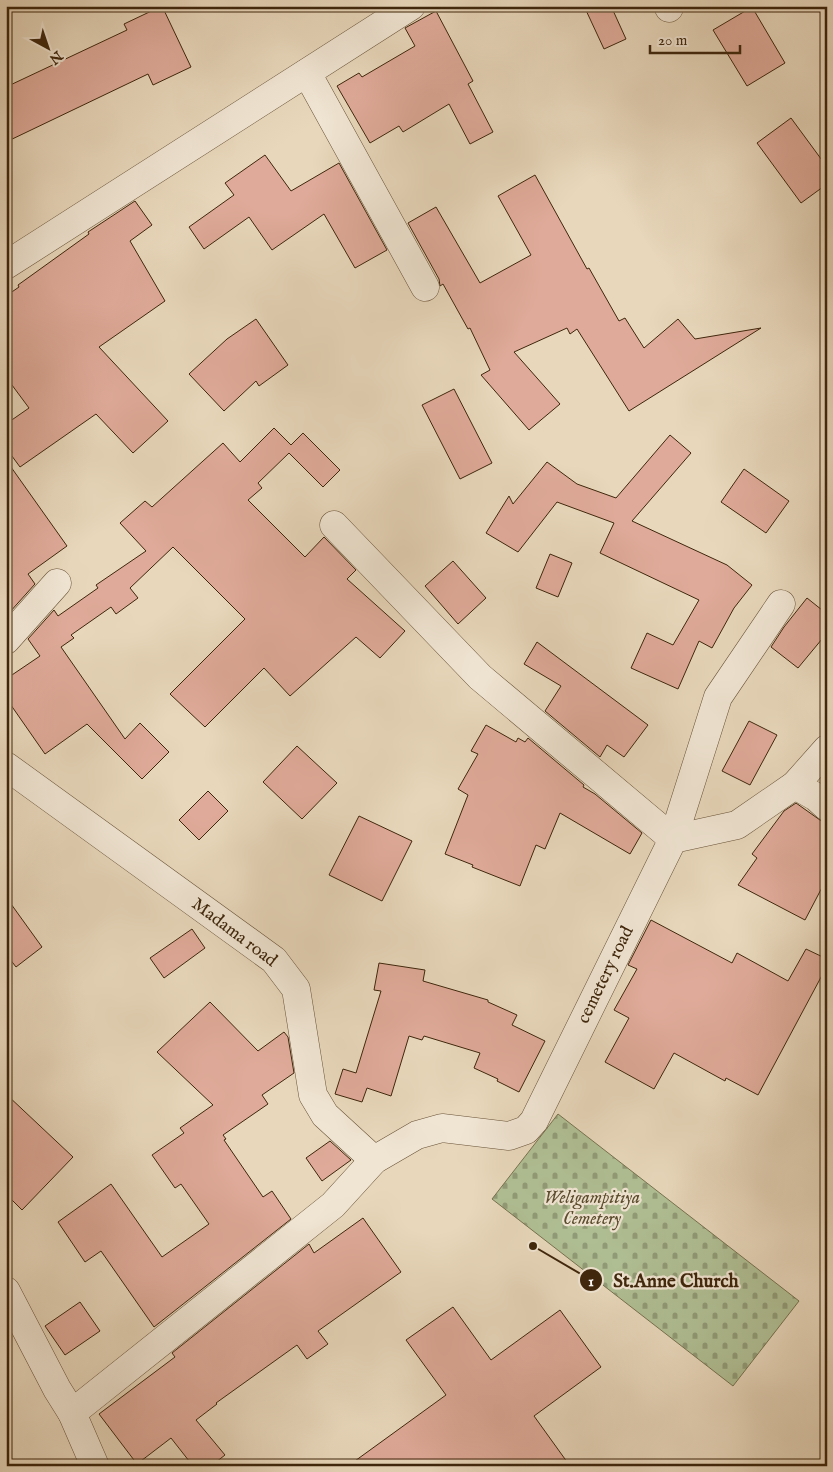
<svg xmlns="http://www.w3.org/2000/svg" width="833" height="1472" font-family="'IM FELL English',serif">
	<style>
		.cemetery { fill: url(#cemetery-stones); stroke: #777250 }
		.building { fill: #dfaa99; stroke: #3e260c }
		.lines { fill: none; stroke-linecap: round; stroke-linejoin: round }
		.street-casing { stroke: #685238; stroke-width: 29 }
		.street { stroke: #f0e5d3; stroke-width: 28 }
		.labels { text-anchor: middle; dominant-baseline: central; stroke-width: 4.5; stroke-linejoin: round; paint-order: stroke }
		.street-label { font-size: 18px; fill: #3e260c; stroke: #f0e5d3 }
		.park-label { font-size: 18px; font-style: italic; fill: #5a4c2e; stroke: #f0e5d3 }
		.leader { fill: none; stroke: #3e260c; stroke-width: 2 }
		.callout-dot { fill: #3e260c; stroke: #f0e5d3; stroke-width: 2 }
		.mark-label { font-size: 15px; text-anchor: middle; font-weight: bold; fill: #fff }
		.callout-label { font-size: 19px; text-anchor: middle; font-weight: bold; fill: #3e260c; stroke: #f0e5d3; stroke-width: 4.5; stroke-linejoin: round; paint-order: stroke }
	</style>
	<defs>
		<pattern id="cemetery-stones" width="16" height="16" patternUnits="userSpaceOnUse" patternTransform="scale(1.25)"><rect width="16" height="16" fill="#b0bf94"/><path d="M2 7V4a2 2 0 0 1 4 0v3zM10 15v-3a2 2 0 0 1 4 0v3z" fill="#919b77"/></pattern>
	</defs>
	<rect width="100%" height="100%" fill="#e8d7bb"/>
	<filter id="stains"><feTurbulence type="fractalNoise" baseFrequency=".004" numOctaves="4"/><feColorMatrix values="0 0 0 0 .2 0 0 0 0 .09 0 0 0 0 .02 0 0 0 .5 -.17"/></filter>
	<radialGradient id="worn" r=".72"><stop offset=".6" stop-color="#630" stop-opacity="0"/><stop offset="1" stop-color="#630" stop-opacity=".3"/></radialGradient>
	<path class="cemetery" d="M558 1114 799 1301 733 1386 492 1199Z"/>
	<g class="building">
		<path d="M162 6 191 67 153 85 148 74 6 142V87L127 30 124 24Z"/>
		<path d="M584 6H611L626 39 604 49Z"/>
		<path d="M752 7 785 63 747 86 713 30Z"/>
		<path d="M436 11 473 81 468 84 493 132 470 144 449 104 403 132 399 126 370 143 337 86 359 73 362 77 415 46 405 28Z"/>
		<path d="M791 118 827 167V184L801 203 757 143Z"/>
		<path d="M265 155 291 191 339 163 387 250 355 268 324 214 272 250 249 217 204 249 189 227 234 195 225 183Z"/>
		<path d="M535 175 587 269 589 268 619 321 625 318 644 348 678 319 695 339 761 328 629 411 577 329 570 334 567 328 514 352 560 404 529 430 481 375 490 370 470 328 468 329 443 284 440 286 439 279 408 223 436 207 480 283 531 255 498 196Z"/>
		<path d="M135 201 152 225 130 241 165 301 99 347 168 421 133 453 96 414 20 467 6 448V424L29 408 6 377V296L19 287 18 285 89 234 88 232Z"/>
		<path d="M256 319 288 365 259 386 256 381 224 411 189 374 227 339Z"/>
		<path d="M454 389 492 463 460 479 422 405Z"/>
		<path d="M274 428 291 445 303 433 340 470 323 487 289 453 258 483 262 488 248 500 305 557 324 537 356 570 347 579 405 631 380 658 356 637 290 696 264 668 205 727 170 694 245 619 173 547 130 588 138 598 116 614 111 607 71 635 74 638 61 647 125 739 140 723 169 752 142 779 87 724 45 754 6 698V679L40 656 28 639 54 610 58 616 98 588 96 585 146 551 120 523 145 501 152 507 223 443 240 462Z"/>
		<path d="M670 435 691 453 632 521 727 565 752 585 734 608 712 648 699 641 678 689 631 668 647 633 673 645 699 600 600 553 614 523 557 502 518 552 486 533 509 496 513 504 547 462 577 484 616 498Z"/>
		<path d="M6 460 67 546 28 574 35 584 9 613 6 608Z"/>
		<path d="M744 469 789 501 766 533 721 502Z"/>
		<path d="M550 554 572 563 558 597 536 588Z"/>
		<path d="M453 561 486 598 458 624 425 586Z"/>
		<path d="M807 598 827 614V633L798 668 771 647 784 627Z"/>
		<path d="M537 642 648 725 624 757 607 745 600 757 545 711 561 686 524 664Z"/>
		<path d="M749 721 777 735 750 785 722 771Z"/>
		<path d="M486 725 516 742 518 738 525 742 528 738 584 785 583 787 595 794 642 833 630 854 560 813 545 849 536 845 520 886 472 867 473 865 445 854 468 795 458 789 478 754 471 751Z"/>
		<path d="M297 746 337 783 302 819 263 782Z"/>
		<path d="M208 791 228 811 199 840 179 820Z"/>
		<path d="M796 803 827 825V878L805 920 738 885 757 858 752 854 784 811Z"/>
		<path d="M359 816 412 841 382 901 329 875Z"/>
		<path d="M6 897 42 947 16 967 6 954Z"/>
		<path d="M651 920 732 963 737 953 788 981 806 949 827 959V966L758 1095 726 1078 725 1081 674 1053 654 1089 605 1062 629 1018 614 1010 637 969 628 965Z"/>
		<path d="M192 929 205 948 164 978 150 958Z"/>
		<path d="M379 963 425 970 423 981 488 1000V1002L517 1015 512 1025 545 1041 519 1092 497 1081 498 1079 474 1068 480 1053 424 1036 422 1040 409 1036 391 1096 367 1088 362 1102 335 1094 343 1069 356 1073 381 991 374 990Z"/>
		<path d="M210 1002 258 1051 284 1032 288 1037 294 1073 262 1095 268 1104 223 1135 226 1139 224 1140 263 1197 272 1191 291 1219 154 1327 101 1251 85 1262 58 1222 111 1184 162 1257 209 1224 181 1184 175 1188 152 1155 184 1133 180 1128 213 1105 157 1052Z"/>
		<path d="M6 1094 73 1157 22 1210 6 1194Z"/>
		<path d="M330 1141 351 1160 322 1181 306 1158Z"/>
		<path d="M363 1218 401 1272 318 1331 328 1344 307 1359 297 1345 216 1403 217 1404 196 1420 225 1455 211 1466H193L171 1438 137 1464 99 1414 175 1357 172 1353 309 1244 314 1253Z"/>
		<path d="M80 1302 100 1331 65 1355 45 1326Z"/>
		<path d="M453 1307 491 1360 560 1310 601 1367 534 1416 570 1466H348L446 1395 406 1340Z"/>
	</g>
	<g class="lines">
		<defs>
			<g id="street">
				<path d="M668 6 669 8"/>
				<path d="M307 73 425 287"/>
				<path d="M6 265 411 6"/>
				<path d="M334 525 480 677 673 839 718 697 781 604"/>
				<path d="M6 640 57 583"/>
				<path d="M6 766 274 960 296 989 313 1095 325 1115 374 1160"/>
				<path d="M795 785 816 797 827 807"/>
				<path d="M6 1291 57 1389 72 1413 95 1466"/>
				<path d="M72 1413 333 1205 374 1160 417 1135 442 1128 509 1136 526 1130 534 1121 673 839 737 825 795 785 827 749"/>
			</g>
		</defs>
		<use href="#street" class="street-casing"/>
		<use href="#street" class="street"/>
	</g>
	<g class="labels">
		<g class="street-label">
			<text transform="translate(234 933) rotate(37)">Madama road</text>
			<text transform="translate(606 975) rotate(-64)">cemetery road</text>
		</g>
		<g class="park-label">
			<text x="592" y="1198">Weligampitiya<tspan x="592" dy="21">Cemetery</tspan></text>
		</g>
	</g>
	<path class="leader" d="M533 1246L591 1280"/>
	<g class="callout-dot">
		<circle cx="533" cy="1246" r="5"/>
		<circle cx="591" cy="1280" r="12"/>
	</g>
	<g class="mark-label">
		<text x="591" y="1286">1</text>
	</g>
	<g class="callout-label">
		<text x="676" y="1287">St.Anne Church</text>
	</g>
	<rect width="833" height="1472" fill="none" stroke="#e8d7bb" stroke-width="25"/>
	<rect x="8" y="8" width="818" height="1457" fill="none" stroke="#3e260c" stroke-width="2.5"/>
	<rect x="12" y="12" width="808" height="1447" fill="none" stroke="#3e260c"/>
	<g transform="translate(48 48) rotate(140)" stroke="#f0e5d3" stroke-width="4" paint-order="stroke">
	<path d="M0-4L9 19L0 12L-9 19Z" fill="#3e260c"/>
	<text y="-8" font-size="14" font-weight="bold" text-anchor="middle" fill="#3e260c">N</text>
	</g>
	<path d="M650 45v8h90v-8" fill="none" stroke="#3e260c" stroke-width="2.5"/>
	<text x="658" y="45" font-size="15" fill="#3e260c" stroke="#f0e5d3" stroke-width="4" paint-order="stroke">20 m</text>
	<rect width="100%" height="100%" filter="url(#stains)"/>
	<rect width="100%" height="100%" fill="url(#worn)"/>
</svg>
